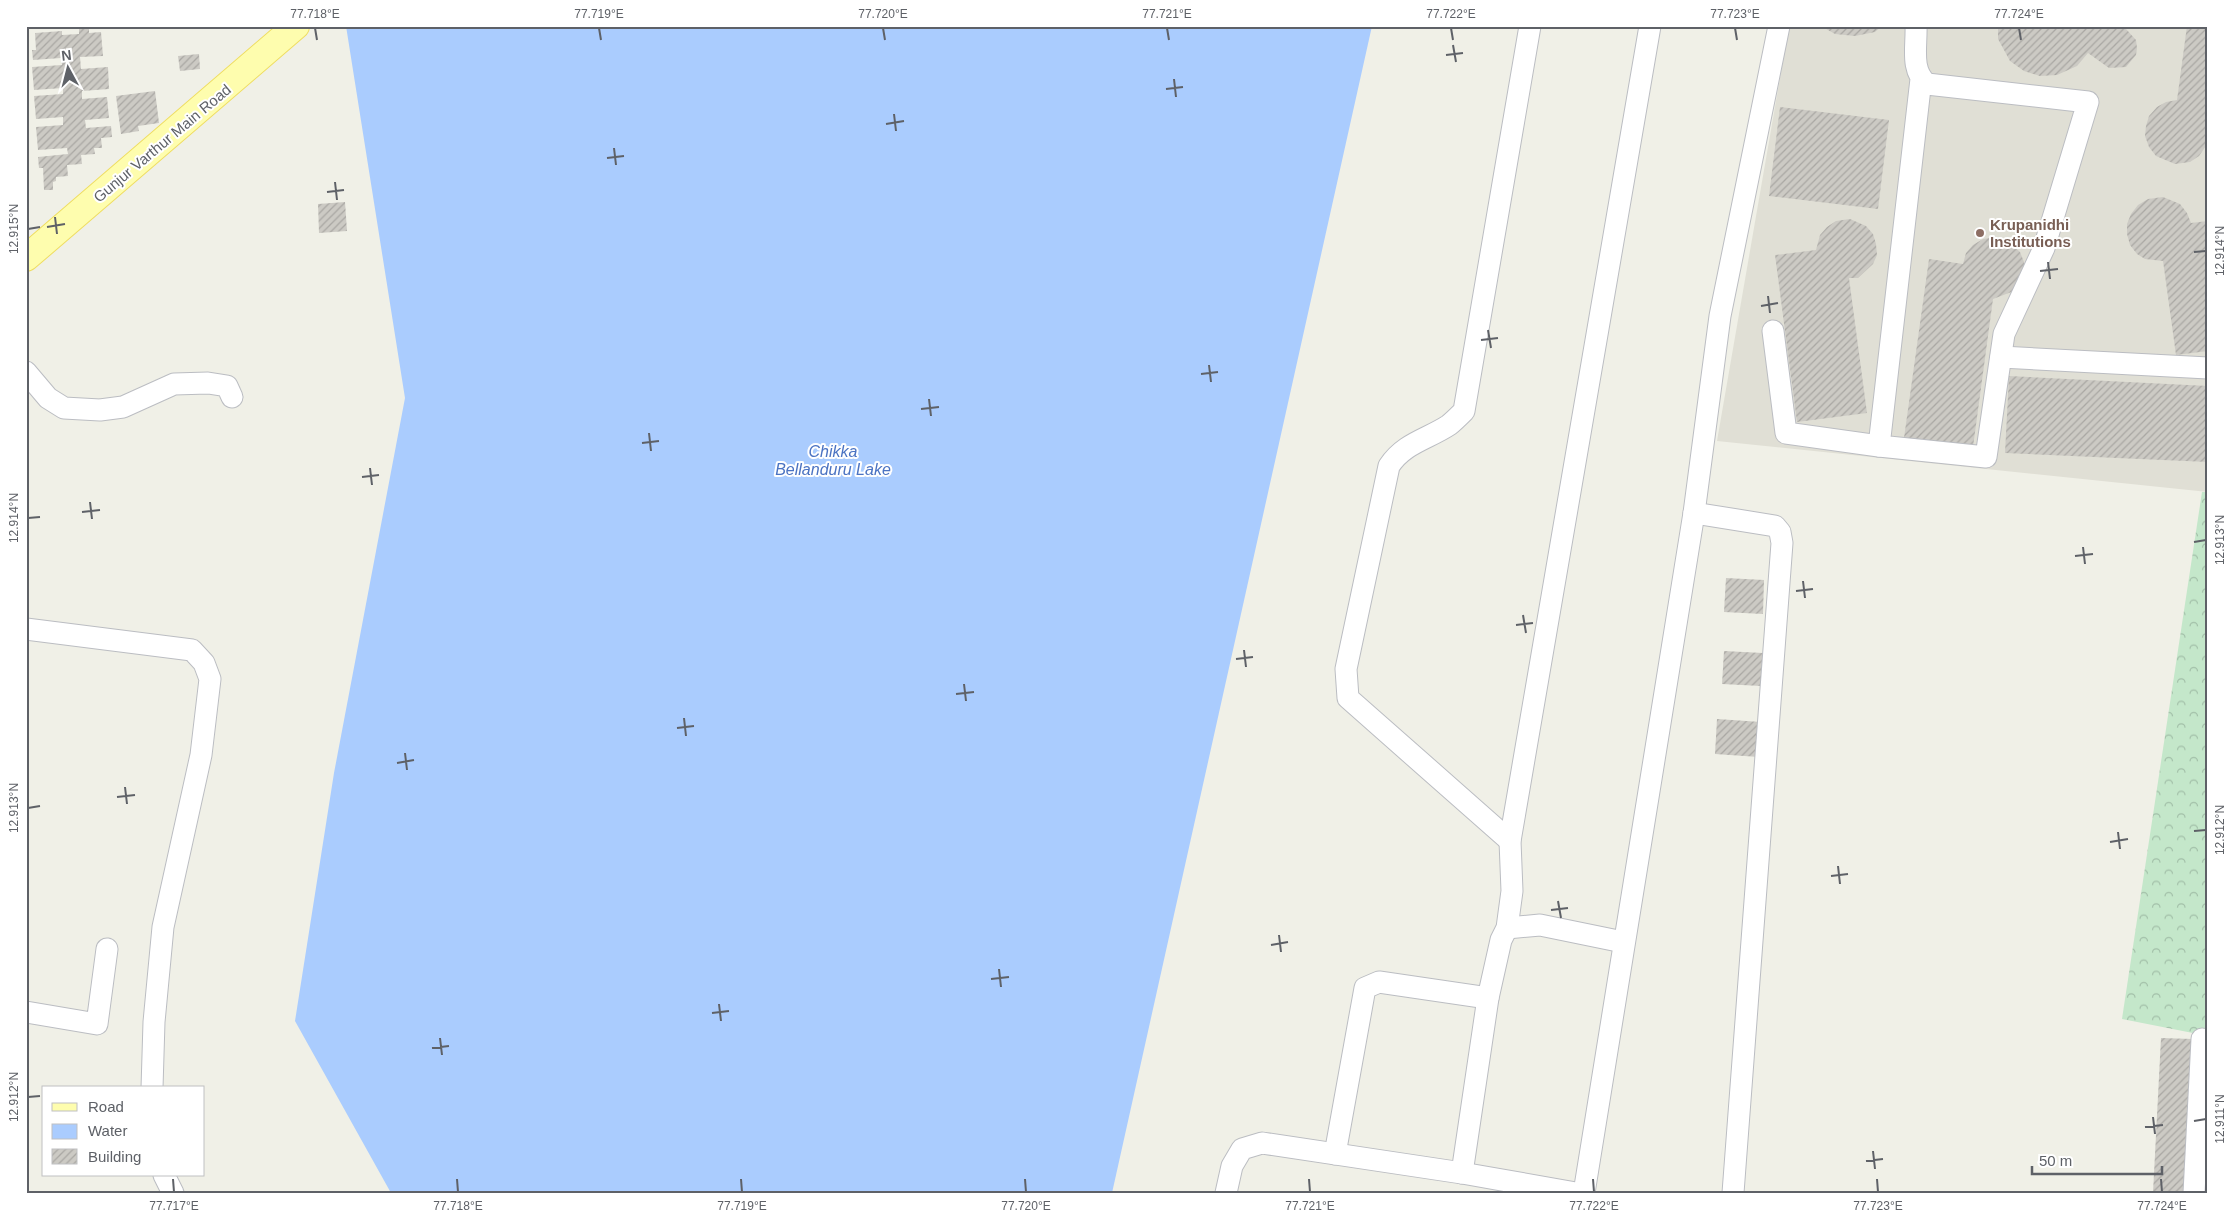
<svg xmlns="http://www.w3.org/2000/svg" width="2234" height="1219" font-family="Helvetica,sans-serif">
	<style>
		.education { fill: #e0dfd5 }
		.forest { fill: url(#forest-crowns) }
		.water { fill: #aaccfe }
		.building { fill: url(#building-hatch) }
		.lines { fill: none; stroke-linecap: round; stroke-linejoin: round }
		.minor-casing { stroke: #bbbdc2; stroke-width: 23 }
		.major-casing { stroke: #efdd61; stroke-width: 28 }
		.minor { stroke: #fff; stroke-width: 21 }
		.major { stroke: #fefdae; stroke-width: 26 }
		.ticks { fill: none; stroke: #5e6167; stroke-width: 2 }
		.education-dot { fill: #8d6e63; stroke: #fff; stroke-width: 2 }
		.labels { text-anchor: middle; dominant-baseline: central; stroke-width: 4; stroke-linejoin: round; paint-order: stroke }
		.street-label { font-size: 15px; fill: #5e6167; stroke: #fff }
		.education-label { font-size: 15px; font-weight: bold; fill: #785e54; stroke: #fff; text-anchor: start }
		.water-label { font-size: 16px; font-style: italic; fill: #4b73c2; stroke: #fff }
		.neatline { fill: none; stroke: #5e6167; stroke-width: 2 }
		.ticks-label { font-size: 12px; text-anchor: middle; fill: #5e6167 }
	</style>
	<defs>
		<pattern id="forest-crowns" width="20" height="18" patternUnits="userSpaceOnUse" patternTransform="scale(1.25)"><rect width="20" height="18" fill="#c4e7ca"/><path d="M2 6a3 3 0 1 1 6 0M12 15a3 3 0 1 1 6 0" fill="none" stroke="#a2bfa8"/></pattern>
		<pattern id="building-hatch" width="6" height="6" patternUnits="userSpaceOnUse" patternTransform="scale(1.25)"><rect width="6" height="6" fill="#cccac4"/><path d="M-1 1l2-2M0 6l6-6M5 7l2-2" fill="none" stroke="#a9a7a3"/></pattern>
	</defs>
	<rect width="100%" height="100%" fill="#f0f0e7"/>
	<path class="education" d="M1789 26H2208V492L1717 441Z"/>
	<path class="forest" d="M2202 492H2208V1036L2122 1019Z"/>
	<path class="water" d="M346 26H1372L1112 1193H391L295 1021 334 773 405 398Z"/>
	<g class="building">
		<path d="M1821 26H1882L1875 32 1855 36 1835 34Z"/>
		<path d="M1998 26H2127L2126 29 2136 40 2137 48 2136 55 2126 67 2109 68 2088 53 2077 66 2057 75 2040 76 2024 71 2010 61 1998 39Z"/>
		<path d="M2187 26H2208V143L2199 156 2190 162 2175 164 2156 156 2149 147 2145 136 2146 126 2149 116 2157 107 2166 102 2177 100Z"/>
		<path d="M79 29H89V33L101 32 103 56 80 57 81 69 108 67 109 89 82 91V99L107 97 109 118 85 120 86 128 111 126 112 137 101 138 102 148H94L95 154 81 155 82 164 67 165 68 176 56 177V181L53 182V190H44L43 168H39L38 157 68 154 67 148 38 150 36 127 63 125V117L36 119 34 96 63 94V88L34 90 32 67 62 65 61 58 33 60 32 50H36L35 33 62 31V35L79 34Z"/>
		<path d="M199 54 200 69 180 71 178 56Z"/>
		<path d="M155 91 159 123 138 126 139 131 121 134 116 96Z"/>
		<path d="M1780 107 1889 120 1878 209 1769 196Z"/>
		<path d="M2163 197 2180 204 2187 213 2191 223 2208 221V351L2176 355 2163 261 2145 259 2137 254 2130 245 2127 234V224L2131 214 2138 205 2148 199Z"/>
		<path d="M345 202 347 231 319 233 318 204Z"/>
		<path d="M1850 219 1866 226 1873 234 1876 244 1877 255 1873 264 1858 278H1849L1867 413 1797 422 1775 255 1816 250 1820 235 1827 227 1836 221Z"/>
		<path d="M1997 237 2008 241 2020 252 2024 262V273L2014 291 1993 299 1973 447 1904 438 1929 259 1963 264 1966 253 1973 245 1983 239Z"/>
		<path d="M2009 376 2208 386V462L2005 453Z"/>
		<path d="M1726 578 1764 580 1763 614 1724 612Z"/>
		<path d="M1724 651 1763 653 1761 686 1722 684Z"/>
		<path d="M1717 719 1761 722 1759 757 1715 754Z"/>
		<path d="M2161 1038 2193 1039 2186 1193H2153Z"/>
	</g>
	<g class="lines">
		<defs>
			<g id="minor">
				<path d="M1916 26C1917 46 1910 70 1927 84L2088 102 2044 248 2004 334 1986 457 1879 446 1921 79"/>
				<path d="M1773 331 1786 433 1879 446"/>
				<path d="M2001 357 2208 368"/>
				<path d="M26 372 48 398 64 408 100 410 123 407 174 384 208 383 227 386 232 397"/>
				<path d="M1694 513 1775 526 1780 532 1782 543 1733 1193"/>
				<path d="M26 629 192 650 204 663 210 679 201 755 163 927 154 1022 152 1088"/>
				<path d="M1510 841 1348 698 1346 669 1389 466C1404 443 1428 439 1449 425 1454 421 1459 416 1464 411L1530 26"/>
				<path d="M1507 928 1540 925 1623 942"/>
				<path d="M26 1012 97 1024 107 949"/>
				<path d="M1335 1154 1365 988 1379 982 1488 998"/>
				<path d="M1462 1173 1488 998 1501 940 1507 928 1512 891 1510 841 1650 26"/>
				<path d="M164 1175 173 1193"/>
				<path d="M1226 1193 1232 1166 1242 1149 1262 1143 1462 1173 1576 1193"/>
				<path d="M1584 1193 1694 513 1720 316 1779 26"/>
				<path d="M2194 1193 2202 1039 2208 1040"/>
			</g>
			<path id="major" d="M26 258 296 26"/>
		</defs>
		<use href="#minor" class="minor-casing"/>
		<use href="#major" class="major-casing"/>
		<use href="#minor" class="minor"/>
		<use href="#major" class="major"/>
	</g>
	<path class="ticks" d="M315 28 317 40M599 28 601 40M883 28 885 40M1167 28 1169 40M1451 28 1453 40M1735 28 1737 40M2019 28 2021 40M1453 45 1456 62M1446 55 1463 53M1174 79 1176 97M1166 89 1183 87M894 114 896 131M886 124 904 121M614 148 616 165M607 158 624 156M335 182 337 200M327 192 344 190M55 217 57 234M47 227 65 224M28 229 40 227M2194 252 2206 251M2048 262 2050 279M2040 271 2058 269M1768 296 1770 313M1761 306 1778 303M1488 330 1491 348M1481 340 1498 338M1209 365 1211 382M1201 374 1218 372M929 399 931 416M921 409 939 407M649 433 651 451M642 443 659 441M370 468 372 485M362 477 379 475M90 502 92 519M82 512 100 510M28 518 40 517M2194 542 2206 540M2083 547 2085 564M2075 556 2093 554M1803 581 1805 598M1796 591 1813 589M1523 615 1526 633M1516 625 1533 623M1244 650 1246 667M1236 659 1253 657M964 684 966 701M956 694 974 692M684 718 686 736M677 728 694 726M405 753 407 770M397 763 414 760M125 787 127 804M117 797 135 795M28 808 40 806M2194 831 2206 830M2118 832 2120 849M2110 842 2128 839M1838 866 1840 884M1831 876 1848 874M1558 901 1561 918M1551 910 1568 908M1279 935 1281 952M1271 945 1288 942M999 969 1001 987M991 979 1009 977M719 1004 721 1021M712 1013 729 1011M440 1038 442 1055M432 1048 449 1046M28 1097 40 1096M2153 1117 2155 1134M2194 1121 2206 1119M2145 1127 2163 1125M1873 1151 1875 1169M1866 1161 1883 1159M173 1179 174 1192M457 1179 458 1192M741 1179 742 1192M1025 1179 1026 1192M1309 1179 1310 1192M1593 1179 1594 1192M1877 1179 1878 1192M2161 1179 2162 1192"/>
	<circle class="education-dot" cx="1980" cy="233" r="5"/>
	<g class="labels">
		<g class="street-label">
			<text transform="translate(162 143) rotate(-40)">Gunjur Varthur Main Road</text>
		</g>
		<g class="education-label">
			<text x="1990" y="224">Krupanidhi<tspan x="1990" dy="17">Institutions</tspan></text>
		</g>
		<g class="water-label">
			<text x="833" y="451">Chikka<tspan x="833" dy="18">Bellanduru Lake</tspan></text>
		</g>
	</g>
	<rect width="2234" height="1219" fill="none" stroke="#ffffff" stroke-width="55"/>
	<rect x="42" y="1086" width="162" height="90" fill="#ffffff" stroke="#bfc0c2"/>
	<rect x="52" y="1103" width="25" height="8" fill="#fefdae" stroke="#bfc0c2"/>
	<text x="88" y="1112" font-size="15" fill="#5e6167">Road</text>
	<rect x="52" y="1124" width="25" height="15" fill="#aaccfe" stroke="#bfc0c2"/>
	<text x="88" y="1136" font-size="15" fill="#5e6167">Water</text>
	<rect x="52" y="1149" width="25" height="15" fill="url(#building-hatch)" stroke="#bfc0c2"/>
	<text x="88" y="1162" font-size="15" fill="#5e6167">Building</text>
	<g transform="translate(68 68) rotate(353)" stroke="#ffffff" stroke-width="4" paint-order="stroke">
	<path d="M0-4L9 19L0 12L-9 19Z" fill="#5e6167"/>
	<text y="-8" font-size="14" font-weight="bold" text-anchor="middle" fill="#5e6167">N</text>
	</g>
	<path d="M2032 1166v8h130v-8" fill="none" stroke="#5e6167" stroke-width="2.5"/>
	<text x="2039" y="1166" font-size="15" fill="#5e6167" stroke="#ffffff" stroke-width="4" paint-order="stroke">50 m</text>
	<rect x="28" y="28" width="2178" height="1164" class="neatline"/>
	<g class="ticks-label">
		<text x="315" y="18">77.718°E</text>
		<text x="599" y="18">77.719°E</text>
		<text x="883" y="18">77.720°E</text>
		<text x="1167" y="18">77.721°E</text>
		<text x="1451" y="18">77.722°E</text>
		<text x="1735" y="18">77.723°E</text>
		<text x="2019" y="18">77.724°E</text>
		<text transform="translate(14 229) rotate(-90)" y="4">12.915°N</text>
		<text transform="translate(2220 251) rotate(-90)" y="4">12.914°N</text>
		<text transform="translate(14 518) rotate(-90)" y="4">12.914°N</text>
		<text transform="translate(2220 540) rotate(-90)" y="4">12.913°N</text>
		<text transform="translate(14 808) rotate(-90)" y="4">12.913°N</text>
		<text transform="translate(2220 830) rotate(-90)" y="4">12.912°N</text>
		<text transform="translate(14 1097) rotate(-90)" y="4">12.912°N</text>
		<text transform="translate(2220 1119) rotate(-90)" y="4">12.911°N</text>
		<text x="174" y="1210">77.717°E</text>
		<text x="458" y="1210">77.718°E</text>
		<text x="742" y="1210">77.719°E</text>
		<text x="1026" y="1210">77.720°E</text>
		<text x="1310" y="1210">77.721°E</text>
		<text x="1594" y="1210">77.722°E</text>
		<text x="1878" y="1210">77.723°E</text>
		<text x="2162" y="1210">77.724°E</text>
	</g>
</svg>
